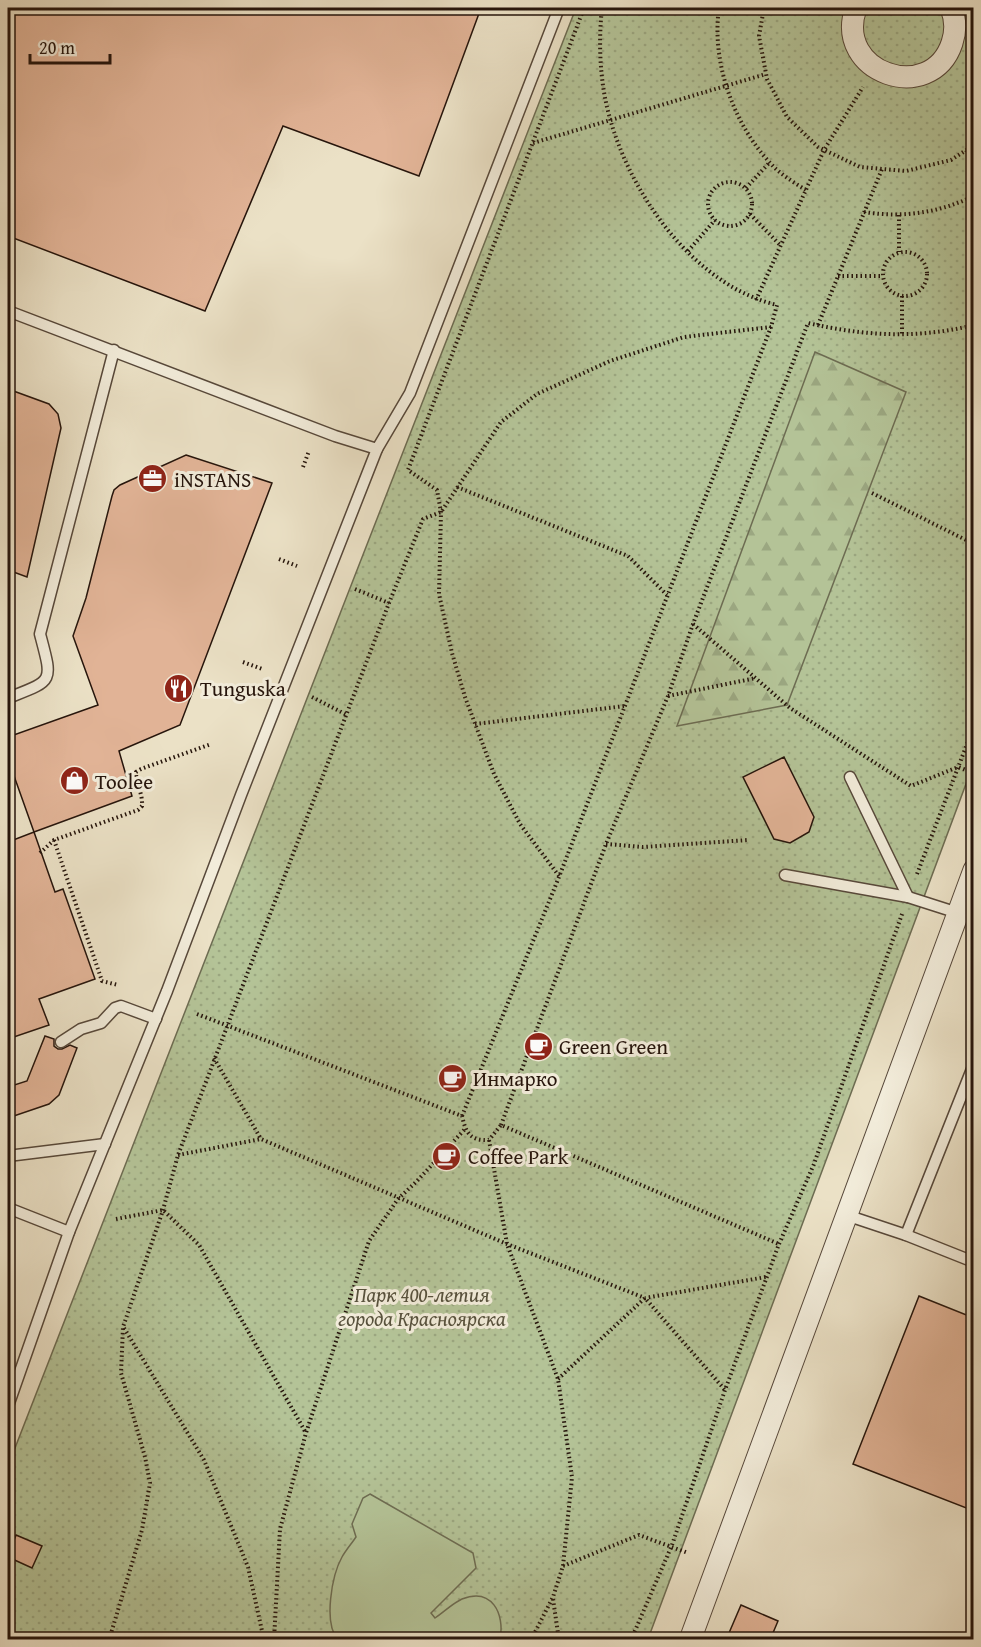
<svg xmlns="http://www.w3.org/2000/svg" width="981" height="1647" font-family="'Gentium Book Plus',serif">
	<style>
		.grass { fill: url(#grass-dots); stroke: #6d6c52; stroke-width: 1.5 }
		.forest { fill: url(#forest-firs); stroke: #6d6c52; stroke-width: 1.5 }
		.pitch { fill: #b4c397; stroke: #6d6c52; stroke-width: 1.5 }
		.building { fill: #e1b396; stroke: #26150c; stroke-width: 1.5 }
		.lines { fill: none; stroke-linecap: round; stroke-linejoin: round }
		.lane-casing { stroke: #57483a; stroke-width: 13 }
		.street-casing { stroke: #57483a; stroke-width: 23 }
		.path { stroke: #26150c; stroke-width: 4; stroke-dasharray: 1.5 3; stroke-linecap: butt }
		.lane { stroke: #f2ecda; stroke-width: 10 }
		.street { stroke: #f2ecda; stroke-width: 21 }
		.labels { text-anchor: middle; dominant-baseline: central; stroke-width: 6; stroke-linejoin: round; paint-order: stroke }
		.poi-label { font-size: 21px; fill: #26150c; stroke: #f2ecda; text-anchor: start }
		.park-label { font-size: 21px; font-style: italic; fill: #58523d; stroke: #f2ecda }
	</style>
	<defs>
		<pattern id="grass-dots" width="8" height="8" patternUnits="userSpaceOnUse" patternTransform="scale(1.5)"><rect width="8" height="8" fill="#b4c397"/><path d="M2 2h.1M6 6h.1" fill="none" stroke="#9ba781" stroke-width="1.8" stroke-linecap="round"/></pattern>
		<pattern id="forest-firs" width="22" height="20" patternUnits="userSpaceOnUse" patternTransform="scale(1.5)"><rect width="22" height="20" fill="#b4c397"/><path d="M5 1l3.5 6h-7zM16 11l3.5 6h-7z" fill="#9ba781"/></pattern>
	</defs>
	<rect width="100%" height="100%" fill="#ebe1c6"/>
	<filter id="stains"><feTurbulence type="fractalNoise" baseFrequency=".00333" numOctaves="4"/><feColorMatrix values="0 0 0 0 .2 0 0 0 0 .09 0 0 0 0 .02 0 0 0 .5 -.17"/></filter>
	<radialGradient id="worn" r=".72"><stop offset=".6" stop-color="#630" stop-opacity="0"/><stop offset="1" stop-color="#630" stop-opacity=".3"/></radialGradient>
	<path class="grass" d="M576 8H973V765L648 1639H8V1466Z"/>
	<path class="forest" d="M815 352 906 392 787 705 677 726Z"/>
	<path class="pitch" d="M370 1494 473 1553 476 1568 431 1613 435 1618C444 1612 453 1603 462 1599 492 1587 505 1614 500 1639H401L394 1633 380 1639 338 1640C323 1623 332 1575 342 1557 346 1550 352 1543 356 1537L352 1524 363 1498Z"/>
	<g class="building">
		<path d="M8 8H481L419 176 283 126 205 311 8 236Z"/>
		<path d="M8 389 49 404 58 414 61 428 27 577 8 570Z"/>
		<path d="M186 455 272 483 180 725 119 751 132 796 34 832 8 759V737L98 705 73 636 86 598 112 496 114 490 120 485Z"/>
		<path d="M784 757 814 817 809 832 790 843 774 839 743 777Z"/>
		<path d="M34 832 55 892 63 889 95 979 39 999 49 1025 8 1039V842Z"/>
		<path d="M45 1036 54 1039V1046L58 1049H62L70 1045 77 1048 59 1095 49 1104 8 1118V1087L27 1081Z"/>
		<path d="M919 1296 974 1318V1511L853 1464Z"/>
		<path d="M16 1535 42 1546 32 1568 8 1557Z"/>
		<path d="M741 1605 778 1621 770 1640H726Z"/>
	</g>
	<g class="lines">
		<defs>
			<g id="lane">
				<path d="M8 311 335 436 377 449 410 393 559 8"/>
				<path d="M8 698C54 680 53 683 40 634L114 350"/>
				<path d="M850 777 908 897"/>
				<path d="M785 875 908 897 958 913"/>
				<path d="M61 1042 81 1029 101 1023 115 1008 121 1006 156 1019"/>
				<path d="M8 1156 105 1144"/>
				<path d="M8 1208 69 1232"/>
				<path d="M846 1215 906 1235 974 1262"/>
				<path d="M906 1235 974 1064"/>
				<path d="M8 1406 69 1232 167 991 241 795 377 449"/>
			</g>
			<g id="street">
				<path d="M856 8C833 73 931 106 952 43 956 31 956 20 951 8"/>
				<path d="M690 1640 974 870"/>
			</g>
		</defs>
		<use href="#lane" class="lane-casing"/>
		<use href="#street" class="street-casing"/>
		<g class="path">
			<path d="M719 8C711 64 735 129 776 169 785 177 796 184 806 190"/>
			<path d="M764 8 759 36 767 79 787 117 818 147 860 167 906 171 951 160 974 145"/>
			<path d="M533 143 766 74"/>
			<path d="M966 150 974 160"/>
			<circle cx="730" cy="204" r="22"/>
			<path d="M746 188 770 162"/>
			<path d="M864 212C903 218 938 213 974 196"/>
			<path d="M750 214 781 246"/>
			<path d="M899 215V252"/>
			<path d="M688 251 715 220"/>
			<circle cx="905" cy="274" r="22"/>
			<path d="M838 276H883"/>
			<path d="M902 296V335"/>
			<path d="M756 300 824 150 863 87"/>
			<path d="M818 325 882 169"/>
			<path d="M303 467 309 451"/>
			<path d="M457 487 628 556 667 595"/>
			<path d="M872 493 974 544"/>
			<path d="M279 559 297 566"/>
			<path d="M355 589 389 603"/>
			<path d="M693 624 790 708 911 786 958 767 974 773"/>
			<path d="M243 662 262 669"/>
			<path d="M668 696 756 678"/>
			<path d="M312 697 347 715"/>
			<path d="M475 724 625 706"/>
			<path d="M54 840 102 981 118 985"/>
			<path d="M606 844 643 847 748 840"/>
			<path d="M40 853 54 840 138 810 142 806C143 794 136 784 136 772L141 769 211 744"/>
			<path d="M917 874 974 726"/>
			<path d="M559 876 520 824 494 774 465 697 452 653 439 594 441 512 437 490 408 470 584 8"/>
			<path d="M197 1014 462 1116C466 1133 470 1141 489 1140L501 1125 779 1244"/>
			<path d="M214 1058 261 1139"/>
			<path d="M462 1116 559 877 771 327 777 305C696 286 633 198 611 122 600 86 598 45 602 8"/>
			<path d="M501 1125 606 844 668 696 693 624 808 323C864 336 918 339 974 325"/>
			<path d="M489 1140 507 1244 558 1379 572 1477 563 1566 553 1597 531 1640"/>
			<path d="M178 1155 261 1139 507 1244 645 1298 766 1277"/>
			<path d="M116 1219 163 1210 199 1245 306 1433"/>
			<path d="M124 1328 204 1460 248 1567 264 1640"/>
			<path d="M558 1379 645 1298 725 1390"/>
			<path d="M563 1566 639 1535 688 1553"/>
			<path d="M553 1599 559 1640"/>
			<path d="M109 1640 142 1530 150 1483 145 1457 121 1373 123 1327 163 1210 178 1155 389 603 423 519 441 512 501 422 537 394 610 361 684 337 771 327"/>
			<path d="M274 1640 280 1529 306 1433 369 1241 398 1199 417 1181 465 1129"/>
			<path d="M631 1640 672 1545 725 1390 779 1244 814 1164 902 914"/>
		</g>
		<use href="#lane" class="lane"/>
		<use href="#street" class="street"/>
	</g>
	<defs>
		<symbol id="office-disc" viewBox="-11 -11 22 22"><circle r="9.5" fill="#8f2418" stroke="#f2ecda"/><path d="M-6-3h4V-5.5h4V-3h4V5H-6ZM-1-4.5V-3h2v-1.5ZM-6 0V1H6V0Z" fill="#fff"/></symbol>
		<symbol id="restaurant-disc" viewBox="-11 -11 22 22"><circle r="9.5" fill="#8f2418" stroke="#f2ecda"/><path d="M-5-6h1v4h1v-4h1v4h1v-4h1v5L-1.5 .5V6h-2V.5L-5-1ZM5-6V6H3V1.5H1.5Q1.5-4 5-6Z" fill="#fff"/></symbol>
		<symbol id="shop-disc" viewBox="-11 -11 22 22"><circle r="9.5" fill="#8f2418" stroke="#f2ecda"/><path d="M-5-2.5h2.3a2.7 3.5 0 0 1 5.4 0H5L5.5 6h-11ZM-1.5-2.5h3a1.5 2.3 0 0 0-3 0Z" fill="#fff"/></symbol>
		<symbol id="cafe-disc" viewBox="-11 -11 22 22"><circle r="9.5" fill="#8f2418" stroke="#f2ecda"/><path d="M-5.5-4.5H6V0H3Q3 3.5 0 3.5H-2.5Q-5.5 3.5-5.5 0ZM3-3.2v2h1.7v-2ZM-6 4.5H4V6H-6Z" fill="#fff"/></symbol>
	</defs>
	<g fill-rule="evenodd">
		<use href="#office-disc" x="136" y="462" width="33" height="33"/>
		<use href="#restaurant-disc" x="162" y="672" width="33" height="33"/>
		<use href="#shop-disc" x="58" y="764" width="33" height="33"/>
		<use href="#cafe-disc" x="522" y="1030" width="33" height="33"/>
		<use href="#cafe-disc" x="436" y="1062" width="33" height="33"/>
		<use href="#cafe-disc" x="430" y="1140" width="33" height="33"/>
	</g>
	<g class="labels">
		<g class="poi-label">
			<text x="174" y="479">iNSTANS</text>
			<text x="200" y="688">Tunguska</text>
			<text x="95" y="781">Toolee</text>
			<text x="559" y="1046">Green Green</text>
			<text x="473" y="1078">Инмарко</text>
			<text x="468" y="1156">Coffee Park</text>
		</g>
		<g class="park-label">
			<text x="422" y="1294">Парк 400-летия<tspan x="422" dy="24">города Красноярска</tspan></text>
		</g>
	</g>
	<rect width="981" height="1647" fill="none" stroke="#ebe1c6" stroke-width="30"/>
	<rect x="9" y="9" width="963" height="1629" fill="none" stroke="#26150c" stroke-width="3"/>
	<rect x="15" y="15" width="951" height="1617" fill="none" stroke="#26150c" stroke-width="1.5"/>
	<path d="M30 54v9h80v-9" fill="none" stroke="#26150c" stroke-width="3"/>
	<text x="39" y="54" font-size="18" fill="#26150c" stroke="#f2ecda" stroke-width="4.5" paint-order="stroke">20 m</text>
	<rect width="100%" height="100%" filter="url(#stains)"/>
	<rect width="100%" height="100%" fill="url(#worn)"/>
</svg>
